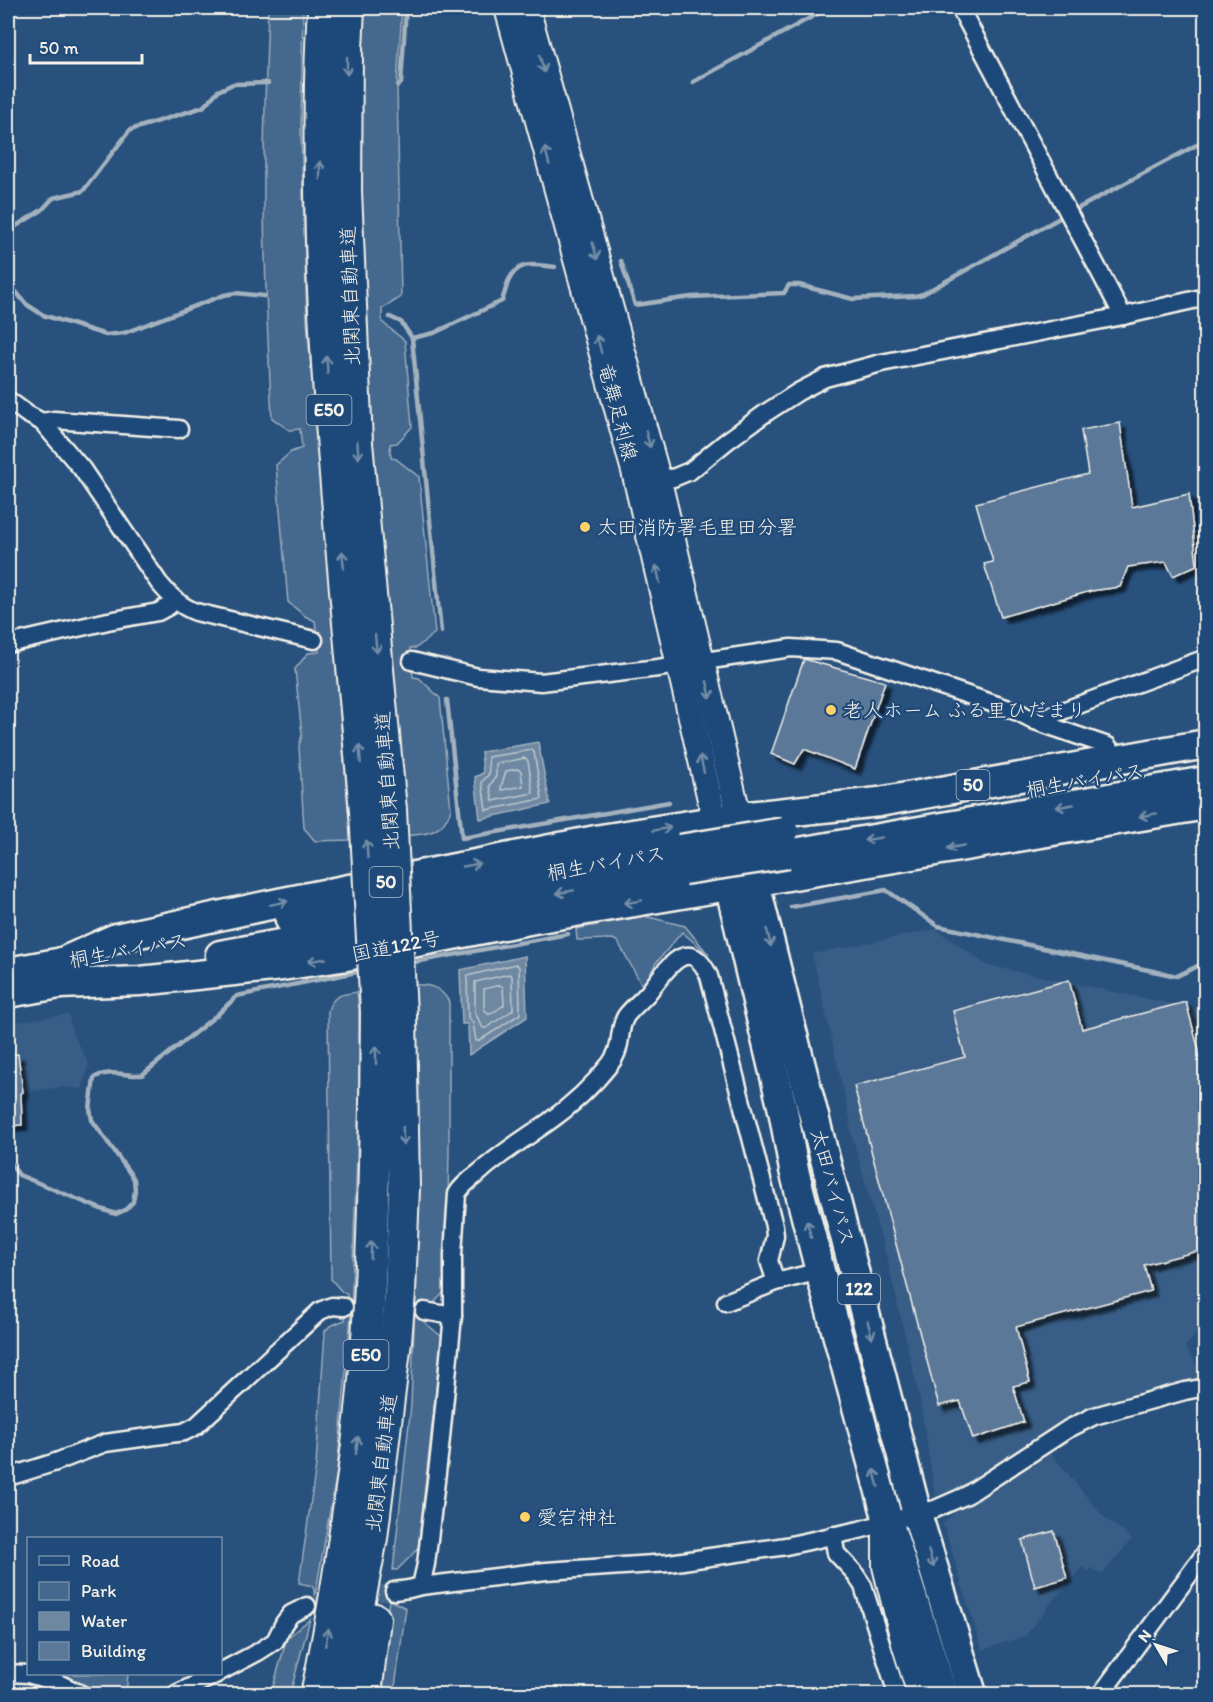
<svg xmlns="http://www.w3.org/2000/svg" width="1213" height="1702" font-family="Itim,'Klee One',sans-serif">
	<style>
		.built { fill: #375d86 }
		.green { fill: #45688e; stroke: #9cacbb; stroke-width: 1.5 }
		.water { fill: #6e88a2; stroke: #a4b2be; stroke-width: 1.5 }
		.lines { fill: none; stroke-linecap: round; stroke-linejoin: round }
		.shore { stroke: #bec7cc; stroke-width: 1.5 }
		.stream { stroke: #a4b2be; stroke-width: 4.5 }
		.building { fill: #5b7899; stroke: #f4f1e8; stroke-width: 1.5; filter: url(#shadow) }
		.minor-tunnel { stroke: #47698e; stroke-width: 16; stroke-dasharray: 16 8; stroke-linecap: butt }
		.minor-casing { stroke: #f4f1e8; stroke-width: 21 }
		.secondary-casing { stroke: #f4f1e8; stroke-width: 28 }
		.trunk-casing { stroke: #f4f1e8; stroke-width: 33 }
		.motorway-casing { stroke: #f4f1e8; stroke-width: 34 }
		.minor { stroke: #1f4a7a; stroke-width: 16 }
		.secondary { stroke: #1f4a7a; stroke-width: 24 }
		.trunk { stroke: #1f4a7a; stroke-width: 28 }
		.motorway { stroke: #1f4a7a; stroke-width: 30 }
		.trunk-bridge-casing { stroke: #f4f1e8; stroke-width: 33; stroke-linecap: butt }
		.motorway-bridge-casing { stroke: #f4f1e8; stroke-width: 34; stroke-linecap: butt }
		.trunk-bridge { stroke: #1f4a7a; stroke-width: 28 }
		.motorway-bridge { stroke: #1f4a7a; stroke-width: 30 }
		.oneway { stroke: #748da6 }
		.poi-dot { fill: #ffd166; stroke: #1f4a7a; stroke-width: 2 }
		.labels { text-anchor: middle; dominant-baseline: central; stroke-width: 4.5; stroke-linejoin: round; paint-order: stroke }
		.shield { fill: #1f4a7a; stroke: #b4bfc7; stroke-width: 1.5 }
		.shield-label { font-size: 18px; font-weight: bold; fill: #f4f1e8 }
		.street-label { font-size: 20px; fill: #f4f1e8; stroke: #1f4a7a }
		.poi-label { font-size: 20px; fill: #f4f1e8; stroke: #1f4a7a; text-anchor: start }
	</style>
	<defs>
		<filter id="shadow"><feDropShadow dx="5.5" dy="5.5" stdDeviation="1.5" flood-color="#0009"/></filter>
	</defs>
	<rect width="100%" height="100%" fill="#28517e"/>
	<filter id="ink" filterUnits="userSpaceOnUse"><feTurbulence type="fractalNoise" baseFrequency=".0167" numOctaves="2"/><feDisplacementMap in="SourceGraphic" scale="12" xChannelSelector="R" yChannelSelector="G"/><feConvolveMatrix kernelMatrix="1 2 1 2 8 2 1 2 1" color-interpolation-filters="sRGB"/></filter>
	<g filter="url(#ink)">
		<g class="built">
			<path d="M936 929 987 965 1205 1011V1325L1185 1347 1205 1377V1382L1090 1409 1063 1421 961 1488 935 1496 920 1400 886 1255 849 1126 851 1124 812 954Z"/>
			<path d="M69 1014 72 1032 89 1064 82 1089 61 1087 8 1095V1023Z"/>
			<path d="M1049 1451 1103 1516 1132 1539 1102 1575 1092 1568 1089 1571 1083 1567 1055 1598 1025 1636 982 1650 943 1523 956 1511 1017 1473Z"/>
		</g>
		<g class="green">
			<path d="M268 8H303L301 130 307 322 349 820H352L351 840 315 841 304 828 299 746 302 735 295 669 308 653 319 652 315 621 305 616 288 602 276 465 291 452 302 448 300 429 289 430 272 418C268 348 265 278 264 208 263 141 266 74 268 8Z"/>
			<path d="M364 8H402L397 84 401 297 382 309V322L405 341 412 427 397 443 390 444 391 458 396 459 419 477 435 633 416 648H410L413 677 419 678 440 698 451 810C442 834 428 834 404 836L368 382 359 141Z"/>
			<path d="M644 916 685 926 709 955 682 932 656 963 643 987 618 942 613 939 577 940 576 929Z"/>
			<path d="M411 985C427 984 441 986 449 1002V1152L446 1290 432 1305H424L423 1321 442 1337 418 1549 397 1570H393L411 1405 415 1303 417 1006H411Z"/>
			<path d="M357 992 359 1009V1102L351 1315 337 1471 315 1596 313 1586 299 1583 316 1465 325 1331 330 1326 345 1320 347 1294 342 1292 331 1279 328 1011C332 995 342 994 357 992Z"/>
			<path d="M389 1600 406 1608 394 1694H376Z"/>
			<path d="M310 1619 290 1694H271L287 1638Z"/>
			<path d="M68 1674H128L126 1694H104L93 1687 69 1683Z"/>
		</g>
		<g class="water">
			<path d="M538 742 550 804 480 819 475 777 483 773 481 752Z"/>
			<path d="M525 956 527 1017 469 1055 468 1024H462L460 970Z"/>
		</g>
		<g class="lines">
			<g class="shore">
				<path d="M532 750 534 752 542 799 486 810 482 782 489 774 488 757Z"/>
				<path d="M525 758 528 761 533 793 493 801 490 786 496 776V764Z"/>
				<path d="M517 769 521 771 523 786 502 790 501 787 506 771Z"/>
				<path d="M516 964 519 967 520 1014 479 1041H476L473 1023 468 1017 467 976Z"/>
				<path d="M509 974 512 976 513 1010 486 1028H483L475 1013V982Z"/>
				<path d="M500 985 503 987 504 1005 491 1014H488L484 1009V989Z"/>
			</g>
			<g class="stream">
				<path d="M693 82 828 8"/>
				<path d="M398 86 401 83 406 8"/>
				<path d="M1073 211 1206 140"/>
				<path d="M8 231 42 210 53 198 83 191 130 130 203 107 218 91 233 84 268 83"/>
				<path d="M621 261 635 305 691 297 784 293 789 285H799L853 299 915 296 923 294 1065 215"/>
				<path d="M8 282 26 304 43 315 106 335 124 333 224 295 236 293 264 296"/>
				<path d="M390 317 401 322 412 338 441 632"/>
				<path d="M412 338 434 333 502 301C504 295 506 288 508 282 518 259 535 265 555 267"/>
				<path d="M447 700 462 838 669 802"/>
				<path d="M791 907 886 890 938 926 1177 976 1206 962"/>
				<path d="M409 963 568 934"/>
				<path d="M8 1161 19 1175 101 1209 116 1214 125 1210 133 1202 135 1190 134 1179 92 1120 90 1109 94 1078C107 1069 126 1076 142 1075L218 1014 237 996 362 971"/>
			</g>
		</g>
		<g class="building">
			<path d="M1120 423 1132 507 1189 494 1197 565 1173 576 1166 562 1128 567 1120 587 1091 591 1001 617 984 564 993 562 976 503 1088 474 1081 430Z"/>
			<path d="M804 659 885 682 855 769 804 749 795 764 771 754Z"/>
			<path d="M1069 980 1082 1029 1186 1002 1206 1077V1249L1144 1265 1151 1291 1016 1327 1030 1382 1013 1386 1024 1422 973 1439 960 1401 939 1406 854 1086 965 1057 953 1011Z"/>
			<path d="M18 1054 23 1092 21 1093 22 1125 8 1126V1055Z"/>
			<path d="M1054 1531 1067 1578 1035 1587 1022 1540Z"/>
		</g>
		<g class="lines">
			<g class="minor-tunnel">
				<path d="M314 640 412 661"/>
				<path d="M307 1606 394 1591"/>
			</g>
			<defs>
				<g id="minor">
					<path d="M960 8 1123 316"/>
					<path d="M8 400 27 414 42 422 82 469 159 583C170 596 180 606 196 612L314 640"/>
					<path d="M42 422 54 420 179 429"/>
					<path d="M649 475 658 477 673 478 690 471 727 441 767 412 798 392 825 378 881 363 1123 316 1206 297"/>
					<path d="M8 644 108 621 158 612 169 606 174 600"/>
					<path d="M412 661 478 677 541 682 658 668 791 648 837 651 1018 712 1035 721 1108 746 1116 760"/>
					<path d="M1035 721 1206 658"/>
					<path d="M726 1302 776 1282 820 1271"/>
					<path d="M424 1311 453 1316"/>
					<path d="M8 1477 56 1462 105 1443 184 1432 196 1426 320 1311 332 1306 344 1307"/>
					<path d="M833 1535 836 1553 853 1571 863 1586 897 1694"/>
					<path d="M421 1586 426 1564 440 1448 453 1316V1254L457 1194C462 1185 472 1178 480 1172 501 1153 524 1139 547 1123 571 1106 592 1087 610 1064 624 1046 617 1030 626 1016 632 1008 641 1001 648 993 665 972 688 931 709 976L774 1226 775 1236 769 1261 776 1282"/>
					<path d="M394 1591 409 1589 421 1586 546 1571 669 1563 786 1546 859 1530 935 1509 967 1495 1068 1429 1094 1416 1185 1391 1206 1387"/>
					<path d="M220 1672 258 1652 275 1641 284 1623 291 1614 307 1606"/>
					<path d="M8 1673 28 1674 56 1682 81 1694"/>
					<path d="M176 1694 217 1674"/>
					<path d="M1101 1694 1206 1552"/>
				</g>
				<g id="secondary">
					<path d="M507 8 634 471 715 821"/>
					<path d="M527 8 658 477 739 817"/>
				</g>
				<g id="trunk">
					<path d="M788 854 1206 781"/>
					<path d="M750 863 788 1016 917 1514 972 1694"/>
					<path d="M725 867 783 1110 794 1170 820 1271 888 1521 943 1694"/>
					<path d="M290 920 680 849"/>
					<path d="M220 955 684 870"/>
					<path d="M62 962 116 938 279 903 601 839 739 817 879 802 1206 744"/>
					<path d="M8 972 79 959"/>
					<path d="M59 984 140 981 282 966 341 957 534 919 1206 805"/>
					<path d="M8 993 77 981"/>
				</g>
				<g id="motorway">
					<path d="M323 8C318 84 319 161 321 238 327 430 349 621 365 812"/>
					<path d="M349 8 347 49 346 191 357 443 391 810"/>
					<path d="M888 1521V1566L907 1643 923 1694"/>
					<path d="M316 1694C328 1643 336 1590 344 1538 353 1476 362 1415 366 1353 374 1239 375 1125 376 1012"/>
					<path d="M342 1694 372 1538 396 1341 400 1293 404 1188 401 1014"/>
					<path d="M366 1694 375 1619"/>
				</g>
			</defs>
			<use href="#minor" class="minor-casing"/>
			<use href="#secondary" class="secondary-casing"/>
			<use href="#trunk" class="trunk-casing"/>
			<use href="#motorway" class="motorway-casing"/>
			<use href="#minor" class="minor"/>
			<use href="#secondary" class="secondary"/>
			<use href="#trunk" class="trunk"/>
			<use href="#motorway" class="motorway"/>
			<defs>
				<g id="trunk-bridge">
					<path d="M680 849 784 832"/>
					<path d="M684 870 788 854"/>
				</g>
				<g id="motorway-bridge">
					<path d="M391 810 401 1014"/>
					<path d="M365 812 376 1012"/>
				</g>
			</defs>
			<use href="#trunk-bridge" class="trunk-bridge-casing"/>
			<use href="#motorway-bridge" class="motorway-bridge-casing"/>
			<use href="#trunk-bridge" class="trunk-bridge"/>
			<use href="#motorway-bridge" class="motorway-bridge"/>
		</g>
		<defs><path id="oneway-shaft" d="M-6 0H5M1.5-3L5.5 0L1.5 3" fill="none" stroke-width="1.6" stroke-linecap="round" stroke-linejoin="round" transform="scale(1.5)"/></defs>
		<g class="oneway">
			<use href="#oneway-shaft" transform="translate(542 64) rotate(74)"/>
			<use href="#oneway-shaft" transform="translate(347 66) rotate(90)"/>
			<use href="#oneway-shaft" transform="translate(547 156) rotate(-105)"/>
			<use href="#oneway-shaft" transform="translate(320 170) rotate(-90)"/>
			<use href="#oneway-shaft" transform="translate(595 251) rotate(74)"/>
			<use href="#oneway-shaft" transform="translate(599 344) rotate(-105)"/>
			<use href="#oneway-shaft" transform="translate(327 365) rotate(-94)"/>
			<use href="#oneway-shaft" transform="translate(648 439) rotate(75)"/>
			<use href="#oneway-shaft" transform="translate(358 450) rotate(85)"/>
			<use href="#oneway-shaft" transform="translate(343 560) rotate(-95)"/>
			<use href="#oneway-shaft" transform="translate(658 574) rotate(-103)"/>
			<use href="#oneway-shaft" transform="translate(376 644) rotate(84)"/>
			<use href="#oneway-shaft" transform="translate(709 690) rotate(77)"/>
			<use href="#oneway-shaft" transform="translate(360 754) rotate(-95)"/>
			<use href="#oneway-shaft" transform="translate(702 764) rotate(-103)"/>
			<use href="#oneway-shaft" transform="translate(1065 806) rotate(170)"/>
			<use href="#oneway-shaft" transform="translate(1148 815) rotate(170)"/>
			<use href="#oneway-shaft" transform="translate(662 829) rotate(-10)"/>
			<use href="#oneway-shaft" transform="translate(873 839) rotate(170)"/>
			<use href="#oneway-shaft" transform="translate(956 847) rotate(170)"/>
			<use href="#oneway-shaft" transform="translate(367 849) rotate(-93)"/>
			<use href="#oneway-shaft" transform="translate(471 865) rotate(-11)"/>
			<use href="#oneway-shaft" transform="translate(565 892) rotate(170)"/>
			<use href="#oneway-shaft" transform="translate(633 902) rotate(170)"/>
			<use href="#oneway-shaft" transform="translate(279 903) rotate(-12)"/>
			<use href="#oneway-shaft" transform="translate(769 938) rotate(76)"/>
			<use href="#oneway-shaft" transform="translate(317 960) rotate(171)"/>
			<use href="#oneway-shaft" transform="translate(376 1055) rotate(-90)"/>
			<use href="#oneway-shaft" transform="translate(403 1136) rotate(89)"/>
			<use href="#oneway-shaft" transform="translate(809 1229) rotate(-104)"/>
			<use href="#oneway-shaft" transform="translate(371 1250) rotate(-88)"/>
			<use href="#oneway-shaft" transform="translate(870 1330) rotate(75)"/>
			<use href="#oneway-shaft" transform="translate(357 1445) rotate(-83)"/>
			<use href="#oneway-shaft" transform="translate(876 1478) rotate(-105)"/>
			<use href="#oneway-shaft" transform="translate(931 1559) rotate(73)"/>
			<use href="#oneway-shaft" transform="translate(327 1637) rotate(-79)"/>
		</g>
	</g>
	<g class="poi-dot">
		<circle cx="585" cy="527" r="6"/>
		<circle cx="831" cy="710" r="6"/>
		<circle cx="525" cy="1517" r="6"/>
	</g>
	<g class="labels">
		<g class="shield">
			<rect x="306.5" y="395" width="45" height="30" rx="4.5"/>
			<rect x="956.5" y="770" width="33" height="30" rx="4.5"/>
			<rect x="369.5" y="867" width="33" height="30" rx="4.5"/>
			<rect x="838" y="1274" width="42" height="30" rx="4.5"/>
			<rect x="343.5" y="1340" width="45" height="30" rx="4.5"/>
		</g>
		<g class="shield-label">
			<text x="329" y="410">E50</text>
			<text x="973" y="785">50</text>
			<text x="386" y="882">50</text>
			<text x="859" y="1289">122</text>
			<text x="366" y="1355">E50</text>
		</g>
		<g class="street-label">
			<text transform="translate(350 296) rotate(-92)">北関東自動車道</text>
			<text transform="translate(618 412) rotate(75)">竜舞足利線</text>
			<text transform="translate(1085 780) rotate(-10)">桐生バイパス</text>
			<text transform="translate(387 781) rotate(-94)">北関東自動車道</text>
			<text transform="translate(606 863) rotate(-10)">桐生バイパス</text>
			<text transform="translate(396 946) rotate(-11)">国道122号</text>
			<text transform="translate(128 950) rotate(-10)">桐生バイパス</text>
			<text transform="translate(833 1187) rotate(75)">太田バイパス</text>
			<text transform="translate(381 1463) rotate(-83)">北関東自動車道</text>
		</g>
		<g class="poi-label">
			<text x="597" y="527">太田消防署毛里田分署</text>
			<text x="843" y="710">老人ホーム ふる里ひだまり</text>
			<text x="537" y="1517">愛宕神社</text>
		</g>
	</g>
	<rect width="1213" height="1702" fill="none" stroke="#1f4a7a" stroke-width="30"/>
	<rect x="15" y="15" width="1183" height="1672" fill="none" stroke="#f4f1e8" stroke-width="2" filter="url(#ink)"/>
	<rect x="27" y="1537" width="195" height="138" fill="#1f4a7a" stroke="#748da6" stroke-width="1.5"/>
	<rect x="39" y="1556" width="30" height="9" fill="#1f4a7a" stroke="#748da6" stroke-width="1.5"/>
	<text x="81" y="1567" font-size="18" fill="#f4f1e8">Road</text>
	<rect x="39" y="1582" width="30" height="18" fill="#45688e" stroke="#748da6" stroke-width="1.5"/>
	<text x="81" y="1597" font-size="18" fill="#f4f1e8">Park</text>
	<rect x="39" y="1612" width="30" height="18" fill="#6e88a2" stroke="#748da6" stroke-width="1.5"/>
	<text x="81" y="1627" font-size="18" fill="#f4f1e8">Water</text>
	<rect x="39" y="1642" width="30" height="18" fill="#5b7899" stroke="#748da6" stroke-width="1.5"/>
	<text x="81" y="1657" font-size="18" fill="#f4f1e8">Building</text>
	<g transform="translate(1156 1645) rotate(309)" stroke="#1f4a7a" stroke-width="4.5" paint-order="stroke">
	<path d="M0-4.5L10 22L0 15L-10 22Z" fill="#f4f1e8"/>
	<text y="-9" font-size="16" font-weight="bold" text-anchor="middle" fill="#f4f1e8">N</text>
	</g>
	<path d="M30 54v9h112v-9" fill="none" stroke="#f4f1e8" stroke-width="3"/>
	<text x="39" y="54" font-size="18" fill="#f4f1e8" stroke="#1f4a7a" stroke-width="4.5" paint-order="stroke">50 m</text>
</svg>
